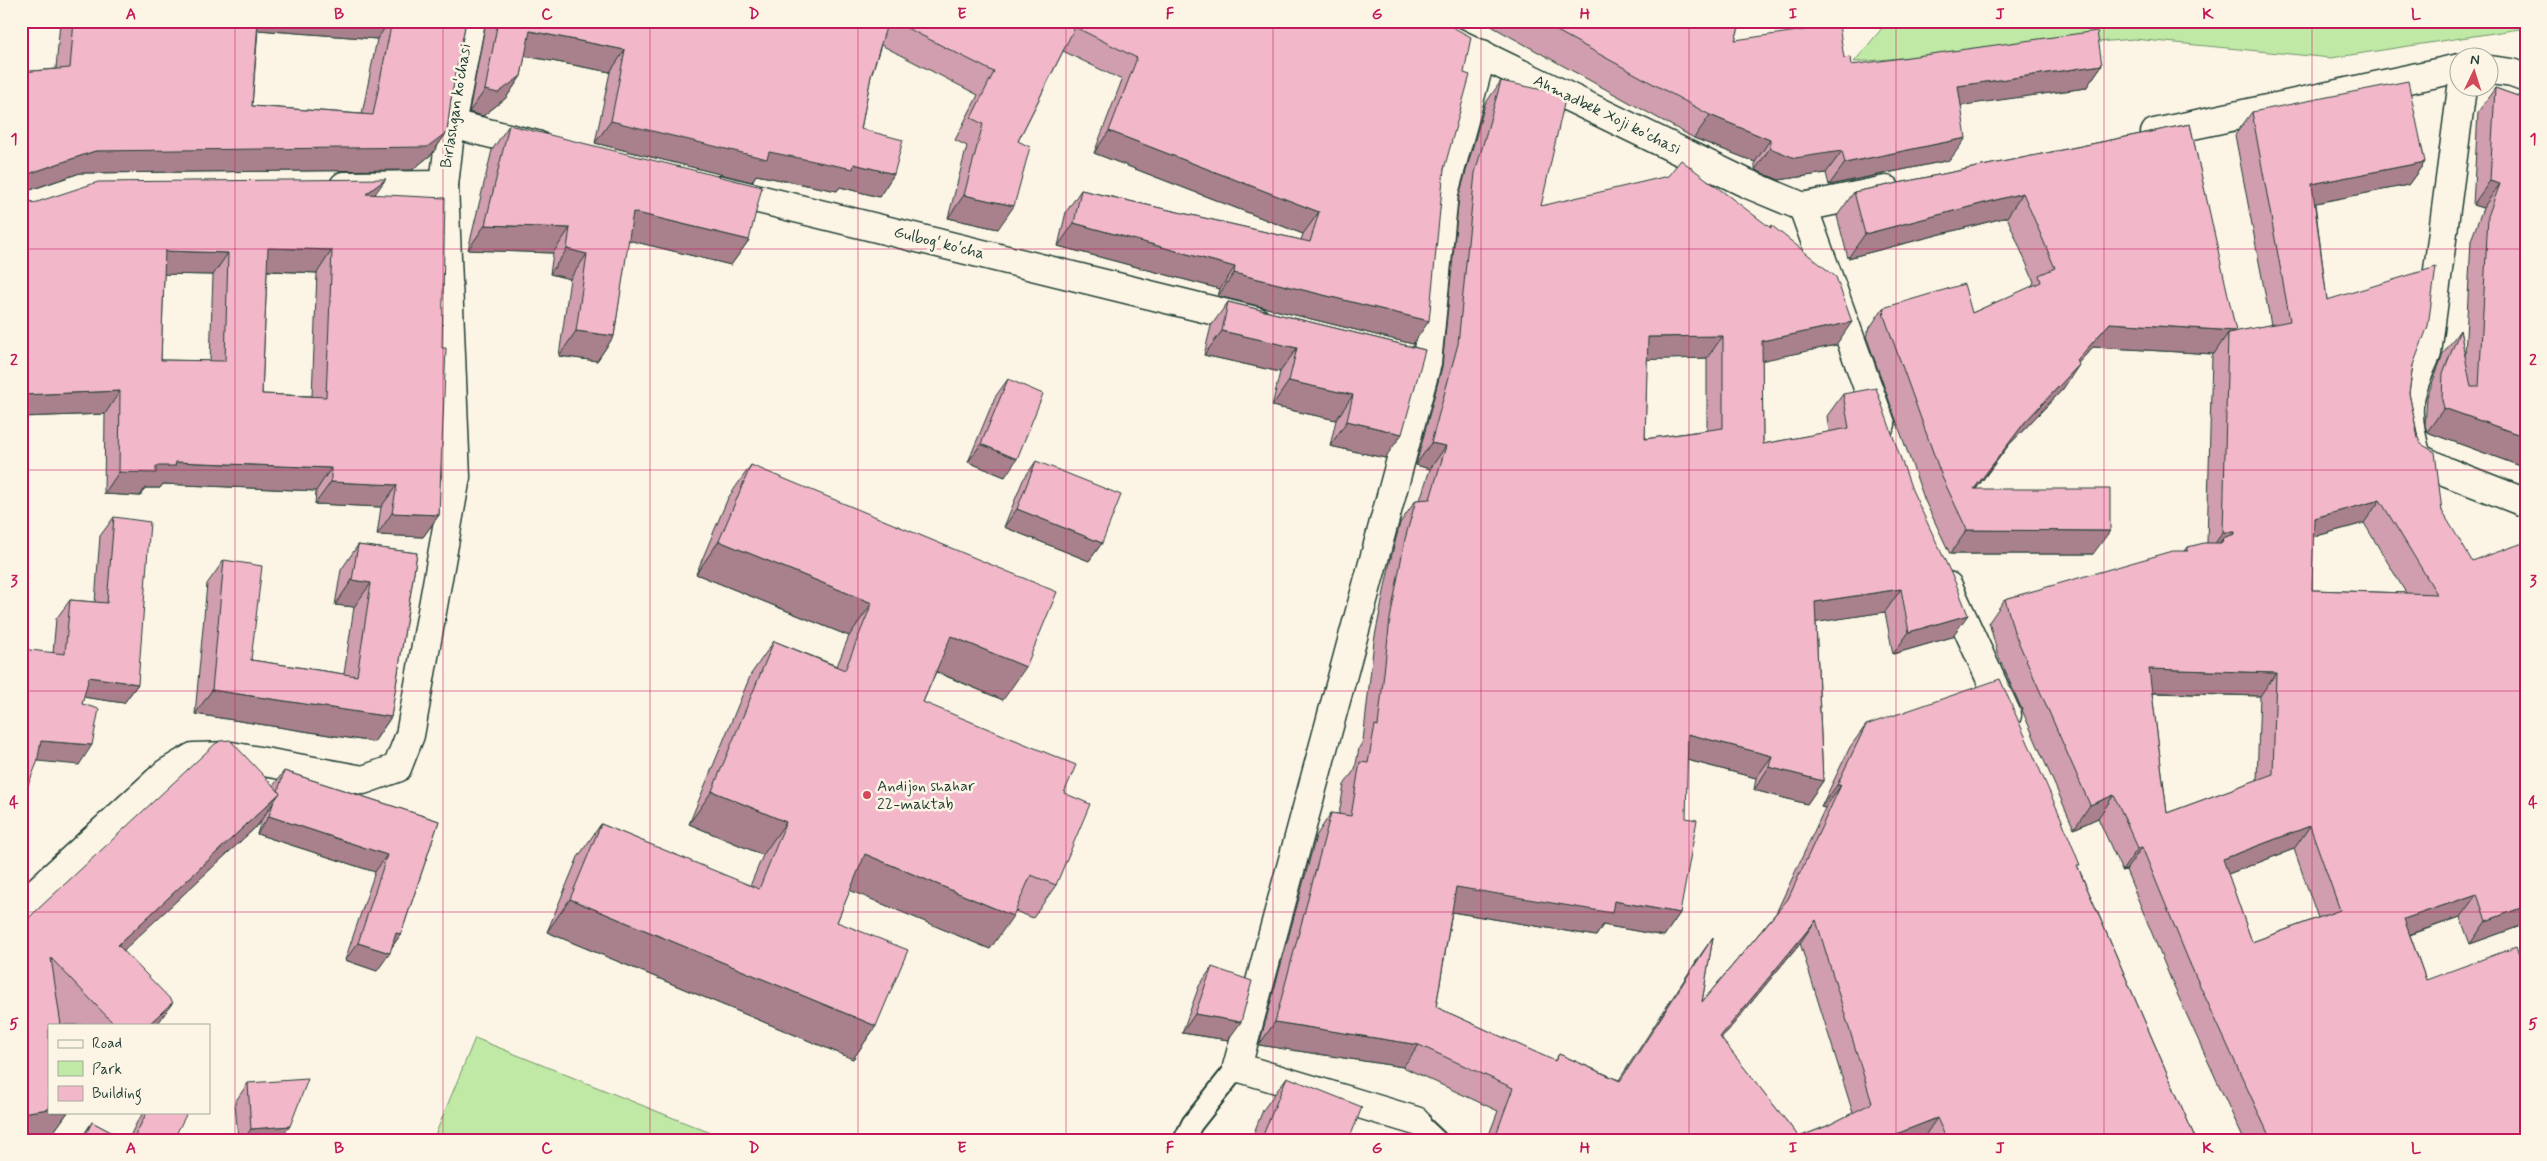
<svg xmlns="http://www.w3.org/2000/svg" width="2547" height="1161" font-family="Mynerve,sans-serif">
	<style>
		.green { fill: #c0e9a5; stroke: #70936c }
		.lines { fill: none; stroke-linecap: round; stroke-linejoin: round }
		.lane-casing { stroke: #1f3d34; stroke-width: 24 }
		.street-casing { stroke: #1f3d34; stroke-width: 31 }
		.secondary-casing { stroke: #1f3d34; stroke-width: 31 }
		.lane { stroke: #fcf5e5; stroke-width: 20 }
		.street { stroke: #fcf5e5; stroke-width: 28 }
		.secondary { stroke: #fcf5e5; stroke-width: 28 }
		.wall { fill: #d09eae; stroke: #1f3d34; fill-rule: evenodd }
		.shaded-wall { fill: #a9818d; stroke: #1f3d34 }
		.building { fill: #f2b8ca; stroke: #1f3d34; fill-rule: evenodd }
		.grid { fill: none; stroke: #c2185b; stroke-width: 1; stroke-opacity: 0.55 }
		.poi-dot { fill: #d1495b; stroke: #fcf5e5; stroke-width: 2 }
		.labels { text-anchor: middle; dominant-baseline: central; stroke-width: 5; stroke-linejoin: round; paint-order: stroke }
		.street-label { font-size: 16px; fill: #1f3d34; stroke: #fcf5e5 }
		.poi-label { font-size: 16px; fill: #1f3d34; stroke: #fcf5e5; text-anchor: start }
		.neatline { fill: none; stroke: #c2185b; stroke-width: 2 }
		.grid-label { font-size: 16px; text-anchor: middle; font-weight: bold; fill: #c2185b }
	</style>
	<rect width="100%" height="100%" fill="#fcf5e5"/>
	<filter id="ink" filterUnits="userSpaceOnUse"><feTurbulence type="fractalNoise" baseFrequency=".02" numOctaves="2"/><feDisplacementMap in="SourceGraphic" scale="10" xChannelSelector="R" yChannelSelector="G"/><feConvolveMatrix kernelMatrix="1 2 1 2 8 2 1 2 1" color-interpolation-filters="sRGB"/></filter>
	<g filter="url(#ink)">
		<g class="green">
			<path d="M1888 21H2526V28L2331 58 2134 39 1854 62Z"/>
			<path d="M475 1038 728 1140H433Z"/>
		</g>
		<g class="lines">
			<defs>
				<g id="lane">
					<path d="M1416 1121 1436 1140"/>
					<path d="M1184 1140 1192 1124 1237 1067"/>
				</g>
				<g id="street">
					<path d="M2462 88 2427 353C2407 398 2403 409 2417 457L2447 472 2526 503"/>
					<path d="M451 124 537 145"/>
					<path d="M344 186 444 185"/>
					<path d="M722 190 1256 321"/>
					<path d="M1803 207 1881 424"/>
					<path d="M1948 586 2007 715"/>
					<path d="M21 906 166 773 193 757 231 756 363 780 397 768 410 735 456 477 444 185 451 124 471 21"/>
					<path d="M1416 1121 1237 1067 1427 363 1444 193 1482 54"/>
				</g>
				<g id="secondary">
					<path d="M1412 21 1748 184 1803 207 1886 190"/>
					<path d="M2490 70 2512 73 2526 78"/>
					<path d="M2155 133 2460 68"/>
				</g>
			</defs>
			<use href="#lane" class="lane-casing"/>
			<use href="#street" class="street-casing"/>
			<use href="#secondary" class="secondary-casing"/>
			<use href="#lane" class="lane"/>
			<use href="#street" class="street"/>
			<use href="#secondary" class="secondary"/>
		</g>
		<g class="wall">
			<path d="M60 21H466L451 99 447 132 432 154 412 170 80 173 22 193 26 199 34 203 375 195 442 348 439 515 423 537 377 535 381 507 315 504 316 491 163 484 160 488H145L140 496 104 494 105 414 21 417V72L56 69ZM258 30 377 39 362 114 252 106ZM267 271 317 273 312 396 262 394ZM164 274 213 275 210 361 161 360Z"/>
			<path d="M486 21H1167L1171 23V21H1441L1444 169 1413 344 1218 296 1220 289 1058 246 1066 212 1081 190 1301 240 1303 234 1094 153 1122 80 1063 51 1018 141 998 229 948 218 967 146 955 140 978 95 881 45 871 76 861 129 894 174 879 197 840 187 837 191 756 175 752 182 595 143 610 72 525 56 521 76 506 98 483 116 469 112Z"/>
			<path d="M1448 21H1466L1461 27Z"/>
			<path d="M1482 21H1741L1735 40 1844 58 1851 65H2102L2086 88 1961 105 1950 160 1829 185 1826 173 1779 180 1755 170V162L1694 138Z"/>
			<path d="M1501 81 1541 206 1770 227 1771 225 1836 345 1762 360 1763 444 1829 432 1827 416 1843 394 1952 637 1893 654 1885 612 1816 622 1823 781 1807 804 1754 790 1756 778 1687 760 1680 913 1664 936 1603 925 1596 936 1452 912 1436 1007 1554 1061 1559 1054 1619 1080 1697 960 1713 937 1702 1002 1776 913 1825 808 1821 807 1850 747 1866 725 2078 867 2196 1140H1487L1498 1111 1403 1067 1259 1045 1316 836 1331 813 1339 814 1344 785 1355 769 1359 748 1363 741 1374 641 1390 562 1400 523 1416 500H1420L1430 469 1416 465 1442 367 1459 196 1485 104ZM1707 358V430L1645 439 1647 359ZM1800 943 1853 1113 1827 1126 1799 1137 1721 1039Z"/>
			<path d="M2495 88 2526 99V468L2427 432 2425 425 2427 397 2443 354 2460 330 2465 356 2471 240 2483 208 2473 205 2478 112Z"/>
			<path d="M2252 112 2425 162 2408 185 2315 203 2327 300 2413 365 2409 393 2418 438 2442 511 2526 924 2470 944 2460 917 2410 935 2426 980 2526 1140H2244L2174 987 2126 870 2122 871 2098 818 2074 829 1998 655 1989 622 2005 599 2185 551 2188 547 2207 543 2212 356 2214 354 2093 347 2078 363 2063 389 2008 446 1976 489 2093 554H1950L1925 501 1866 336 1867 335V332L1883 308 1972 313 2031 287 2034 282 2007 217 1848 258 1837 216 1854 192 2190 124 2235 332 2271 325 2235 135ZM2364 523 2406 593 2312 590 2313 537ZM2152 693 2260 696 2257 780 2167 813ZM2294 849 2318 918 2252 942 2228 874Z"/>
			<path d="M509 125 749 240 731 265 628 240 614 336 597 361 559 356 570 279 550 274 553 253 468 250 492 150Z"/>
			<path d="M1228 302 1425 350 1385 458 1330 446 1336 420 1272 406 1280 372 1204 355 1211 326Z"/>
			<path d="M1008 379 1005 477 968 462 995 397Z"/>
			<path d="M1036 461 1102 543 1089 561 1004 527 1023 480Z"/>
			<path d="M751 465 1003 700 936 672 923 702 1064 793 1056 885 1033 918 1015 911 990 949 850 890 837 922 876 1026 853 1059 547 932 578 857 601 824 750 886 763 855 689 824 751 674 774 641 837 666 849 636 696 574 728 498Z"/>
			<path d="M114 517 138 684 124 703 84 697 82 704 79 765 53 653 56 619 70 600 95 602 100 536Z"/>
			<path d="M358 545 417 553 391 717 374 742 195 714 207 584 224 560 251 660 344 674 354 607 335 605 341 570Z"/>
			<path d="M284 771 439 821 401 934 392 947 377 971 345 960 375 872 257 834 262 818 258 825 123 950 157 1025H62L60 1023 49 1112H68L50 1137 21 925 273 786Z"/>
			<path d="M1212 967 1228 1040 1182 1033 1199 986Z"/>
			<path d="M1287 1077 1349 1140H1251L1263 1110Z"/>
			<path d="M248 1083 280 1140H238L235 1102Z"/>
			<path d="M144 1112H181L173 1140H128L137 1122Z"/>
			<path d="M92 1122 126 1140H80Z"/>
		</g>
		<g class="shaded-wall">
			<path d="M249 21H390L377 39 244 29Z"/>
			<path d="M530 31 625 50 610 72 515 54Z"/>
			<path d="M2102 65 2086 88 1943 108 1958 86Z"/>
			<path d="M521 76 506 98 483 116 469 112 485 90Z"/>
			<path d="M1710 115 1770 140 1755 162 1694 138Z"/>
			<path d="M611 121 769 152 854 164 894 174 879 197 840 187 837 191 756 175 752 182 595 143Z"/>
			<path d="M1109 131 1319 212 1303 234 1094 153Z"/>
			<path d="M447 132 432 154 412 170 80 173 21 193V183L24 178 31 173 95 151Z"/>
			<path d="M1966 138 1950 160 1829 185 1845 163Z"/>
			<path d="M1770 148 1842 151 1826 173 1779 180 1755 170Z"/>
			<path d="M2425 162 2408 185 2296 207 2312 184Z"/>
			<path d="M386 179 370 201 366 194Z"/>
			<path d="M2490 181 2500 184 2483 208 2473 205Z"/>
			<path d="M2023 193 2007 217 1848 258 1865 234Z"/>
			<path d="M964 195 1014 206 998 229 948 218Z"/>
			<path d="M633 212 749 240 731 265 615 237Z"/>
			<path d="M1074 223 1235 267 1220 289 1058 246Z"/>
			<path d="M485 225 570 228 553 253 468 250Z"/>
			<path d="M268 248 332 250 317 273 252 270Z"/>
			<path d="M567 249 587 254 570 279 550 274Z"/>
			<path d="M165 251 228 253 213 275 149 274Z"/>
			<path d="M1234 273 1429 321 1413 344 1218 296Z"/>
			<path d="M1852 322 1836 345 1746 364 1762 341Z"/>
			<path d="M2110 323 2236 331 2228 342V333L2214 354 2093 347 2060 383 2077 360Z"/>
			<path d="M576 331 614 336 597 361 559 356Z"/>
			<path d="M1222 331 1297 348 1280 372 1204 355Z"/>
			<path d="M1723 336 1707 358 1632 360 1648 337Z"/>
			<path d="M2079 365 2063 389 2008 446 1958 513 1974 489 2025 422Z"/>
			<path d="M1289 381 1353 395 1336 420 1272 406Z"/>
			<path d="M120 391 105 414 21 417V395Z"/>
			<path d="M2444 408 2526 437V468L2427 432Z"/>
			<path d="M1347 421 1402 434 1385 458 1330 446Z"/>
			<path d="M1431 443 1446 446 1430 469 1416 465Z"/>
			<path d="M981 444 1017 459 1005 477 968 462Z"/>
			<path d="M176 462 331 468 316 491 163 484 160 488H145L140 496 104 494 119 472 156 466Z"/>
			<path d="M331 482 397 485 381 507 315 504Z"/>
			<path d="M2380 500 2364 523 2298 541 2314 518Z"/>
			<path d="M1017 509 1102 543 1089 561 1004 527Z"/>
			<path d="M392 513 439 515 423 537 377 535Z"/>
			<path d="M1967 530 2110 531 2093 554H1950Z"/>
			<path d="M2223 532H2235L2219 555 2222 543 2223 538 2211 555H2207Z"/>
			<path d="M719 541 872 603 849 636 696 574Z"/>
			<path d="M352 580 371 583 354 607 335 605Z"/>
			<path d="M1901 589 1885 612 1799 625 1815 602Z"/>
			<path d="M1968 615 1952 637 1893 654 1909 632Z"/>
			<path d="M951 636 1026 667 1003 700 928 668Z"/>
			<path d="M2149 669 2276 673 2260 696 2132 692Z"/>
			<path d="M89 677 138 684 124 703 75 696Z"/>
			<path d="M212 690 391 717 374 742 195 714Z"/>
			<path d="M1688 734 1772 756 1756 778 1672 756Z"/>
			<path d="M41 741 92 745 79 765 27 760Z"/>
			<path d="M1769 767 1823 781 1807 804 1754 790Z"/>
			<path d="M1837 785H1841L1825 808 1821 807Z"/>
			<path d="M712 791 786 822 763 855 689 824Z"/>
			<path d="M280 793 258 825 96 976 118 945Z"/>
			<path d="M2114 795 2098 818 2074 829 2090 805Z"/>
			<path d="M269 816 387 855 375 872 257 834Z"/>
			<path d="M2310 826 2294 849 2207 882 2223 859Z"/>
			<path d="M2142 847 2126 870 2122 871 2138 848Z"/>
			<path d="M865 854 1013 916 990 949 842 887Z"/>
			<path d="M1456 887 1614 901 1680 913 1664 936 1603 925 1596 936 1440 910Z"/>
			<path d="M2477 894 2460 917 2388 942 2404 919Z"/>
			<path d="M570 899 876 1026 853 1059 547 932Z"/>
			<path d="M2526 906V924L2470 944 2486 921Z"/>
			<path d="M1816 920 1800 943 1704 1060 1720 1037Z"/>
			<path d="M396 933 401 934 389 951Z"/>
			<path d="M358 943 390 953 377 971 345 960Z"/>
			<path d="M173 1002 157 1025H148Z"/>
			<path d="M1195 1014 1241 1022 1228 1040 1182 1033Z"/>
			<path d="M1275 1022 1419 1045 1403 1067 1259 1045Z"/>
			<path d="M49 1109V1112H68L50 1137 34 1140H21V1113Z"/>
			<path d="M1937 1118 1922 1140H1881Z"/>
			<path d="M290 1126 280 1140H243L251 1129Z"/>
		</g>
		<g class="building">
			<path d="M74 21H258L252 106 373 115 392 21H466L451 99 447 132 427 147 95 151 31 173 24 178 21 185V72L70 68Z"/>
			<path d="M498 21H888L871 76 861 129 903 140 894 174 854 164 853 169 769 152 767 159 611 121 625 50 530 31 521 76 498 93 485 90Z"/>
			<path d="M893 21H1167L1175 26 1177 21H1441L1471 37 1464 73 1470 75 1444 169 1429 321 1234 273 1235 267 1074 223 1081 190 1310 242 1319 212 1109 131 1137 58 1075 27 1018 141 1030 147 1014 206 964 195 983 124 971 118 994 72Z"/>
			<path d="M1539 21H1741L1735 40 1839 25 1844 58 1850 57 1851 65 2097 31 2102 65 1958 86 1966 138 1845 163 1842 151 1795 158 1770 148V140L1710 115Z"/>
			<path d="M1501 81 1566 95 1541 206 1668 176 1681 160 1771 228V225L1836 277 1852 322 1762 341 1763 444 1849 428 1843 394 1876 388 1912 490 1956 584 1968 615 1909 632 1901 589 1815 602 1823 781 1769 767 1772 756 1688 734 1686 818 1697 820 1680 913 1614 901 1612 913 1456 887 1436 1007 1555 1061 1559 1054 1620 1081 1713 937 1702 1002 1788 899 1841 785H1837L1866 725 2000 679 2061 818 2080 865H2077L2196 1140H1947L1937 1118 1881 1140H1494L1513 1088 1419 1045 1275 1022 1331 813 1351 816 1360 762 1368 763 1375 725 1378 726 1390 619 1405 539 1416 500 1430 499 1446 446 1431 443 1458 344 1475 173ZM1723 336V428L1645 439 1648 337ZM1816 920 1872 1103 1827 1126 1799 1137 1720 1037Z"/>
			<path d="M2408 81 2425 162 2312 184 2327 300 2436 267 2428 326 2413 365 2409 393 2418 438 2421 444 2435 452 2442 511 2472 561 2526 542V747H2525L2526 748V906L2486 921 2477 894 2404 919 2426 980 2516 947 2526 973V1140H2271L2190 964 2142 847 2138 848 2114 795 2090 805 2014 632 2005 599 2173 551H2188V547L2204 543H2222L2223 538 2235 534V532H2223L2228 333 2290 321 2252 112ZM2380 500 2437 594 2312 590 2314 518ZM2149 669 2276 673 2273 774 2167 813ZM2310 826 2340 910 2252 942 2223 859Z"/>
			<path d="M2495 88 2526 99V437L2444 408 2442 400 2443 373 2460 330 2471 387H2479L2488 216 2500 184 2490 181Z"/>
			<path d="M2190 124 2236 331 2110 323 2077 360 2079 365 2025 422 1974 489H2110V531L1967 530 1942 477 1883 313 1885 314 1883 308 1964 284 1972 313 2041 282 2039 275 2055 268 2023 193 1865 234 1854 192Z"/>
			<path d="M509 125 762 187 749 240 633 212 614 336 576 331 587 254 567 249 570 228 485 225Z"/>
			<path d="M386 179 366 194 445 198 442 348H446L439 515 392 513 397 485 331 482V468L176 462 175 466H156V473L119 472 120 391 21 395V185L22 192 26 199 34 203 98 182ZM268 248 332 250 326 397 262 394ZM165 251 228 253 225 361 161 360Z"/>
			<path d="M1228 302 1425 350 1402 434 1347 421 1353 395 1289 381 1297 348 1222 331Z"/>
			<path d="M1008 379 1043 394 1017 459 981 444Z"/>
			<path d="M1036 461 1121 495 1102 543 1017 509Z"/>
			<path d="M751 465 1057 592 1026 667 951 636 923 702 1076 765 1064 793 1090 804 1056 885 1031 875 1013 916 865 854 837 922 908 950 876 1026 570 899 601 824 759 889 786 822 712 791 774 641 845 670 872 603 719 541Z"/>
			<path d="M114 517 150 522 138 684 89 677 82 704 99 709 92 745 41 741 37 763 21 802V649L65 654 70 600 107 603Z"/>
			<path d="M358 545 417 553 391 717 212 690 224 560 262 566 251 660 357 676 371 583 352 580Z"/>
			<path d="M230 740 280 793 118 945 173 1002 148 1025H115L51 958 61 1025H49V1109L21 1113V925L215 744 220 741Z"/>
			<path d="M284 771 439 821 401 934 396 933 390 953 358 943 387 855 269 816 274 801 280 793 278 791Z"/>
			<path d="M1212 967 1252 981 1241 1022 1195 1014Z"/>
			<path d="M1287 1077 1362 1107 1349 1140H1261Z"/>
			<path d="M308 1079 290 1126 251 1129 248 1083Z"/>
			<path d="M147 1112H181L186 1115 173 1140H133Z"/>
			<path d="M92 1122 126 1140H83Z"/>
		</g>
	</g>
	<path class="grid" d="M235 21V1140M443 21V1140M650 21V1140M858 21V1140M1066 21V1140M1273 21V1140M1481 21V1140M1689 21V1140M1896 21V1140M2104 21V1140M2312 21V1140M21 249H2526M21 470H2526M21 691H2526M21 912H2526"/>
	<circle class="poi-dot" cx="867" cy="795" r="5"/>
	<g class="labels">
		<g class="street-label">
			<text transform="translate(456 106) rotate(-81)">Birlashgan koʻchasi</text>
			<text transform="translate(1607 115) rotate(26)">Ahmadbek Xoji ko'chasi</text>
			<text transform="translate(939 243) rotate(14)">Gulbogʻ koʻcha</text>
		</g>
		<g class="poi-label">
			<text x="877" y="786">Andijon shahar<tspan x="877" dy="18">22-maktab</tspan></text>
		</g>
	</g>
	<rect width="2547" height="1161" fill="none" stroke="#fcf5e5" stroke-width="55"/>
	<rect x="48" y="1024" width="162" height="90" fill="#fcf5e5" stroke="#a4ab9e"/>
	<rect x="58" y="1040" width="25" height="8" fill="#fcf5e5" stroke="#a4ab9e"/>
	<text x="92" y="1048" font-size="15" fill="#1f3d34">Road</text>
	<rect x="58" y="1061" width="25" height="15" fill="#c0e9a5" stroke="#a4ab9e"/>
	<text x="92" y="1074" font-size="15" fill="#1f3d34">Park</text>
	<rect x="58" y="1086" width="25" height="15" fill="#f2b8ca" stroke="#a4ab9e"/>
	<text x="92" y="1098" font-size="15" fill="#1f3d34">Building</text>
	<g transform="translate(2474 72) rotate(4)"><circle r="24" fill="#fcf5e5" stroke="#a4ab9e"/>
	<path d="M0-4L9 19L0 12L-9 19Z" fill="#d1495b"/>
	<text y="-8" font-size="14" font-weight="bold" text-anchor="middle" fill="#1f3d34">N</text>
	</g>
	<rect x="28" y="28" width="2492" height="1106" class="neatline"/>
	<g class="grid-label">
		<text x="131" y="19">A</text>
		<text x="339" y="19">B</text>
		<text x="547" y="19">C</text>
		<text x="754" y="19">D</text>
		<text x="962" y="19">E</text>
		<text x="1170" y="19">F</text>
		<text x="1377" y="19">G</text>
		<text x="1585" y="19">H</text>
		<text x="1793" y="19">I</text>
		<text x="2000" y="19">J</text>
		<text x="2208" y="19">K</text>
		<text x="2416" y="19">L</text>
		<text x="14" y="144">1</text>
		<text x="2533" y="144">1</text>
		<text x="14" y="365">2</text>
		<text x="2533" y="365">2</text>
		<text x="14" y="586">3</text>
		<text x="2533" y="586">3</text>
		<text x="14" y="807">4</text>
		<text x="2533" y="807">4</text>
		<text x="14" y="1029">5</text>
		<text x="2533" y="1029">5</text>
		<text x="131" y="1153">A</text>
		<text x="339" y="1153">B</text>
		<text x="547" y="1153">C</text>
		<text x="754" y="1153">D</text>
		<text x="962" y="1153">E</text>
		<text x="1170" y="1153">F</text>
		<text x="1377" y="1153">G</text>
		<text x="1585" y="1153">H</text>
		<text x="1793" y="1153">I</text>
		<text x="2000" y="1153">J</text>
		<text x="2208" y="1153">K</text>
		<text x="2416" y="1153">L</text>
	</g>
</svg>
